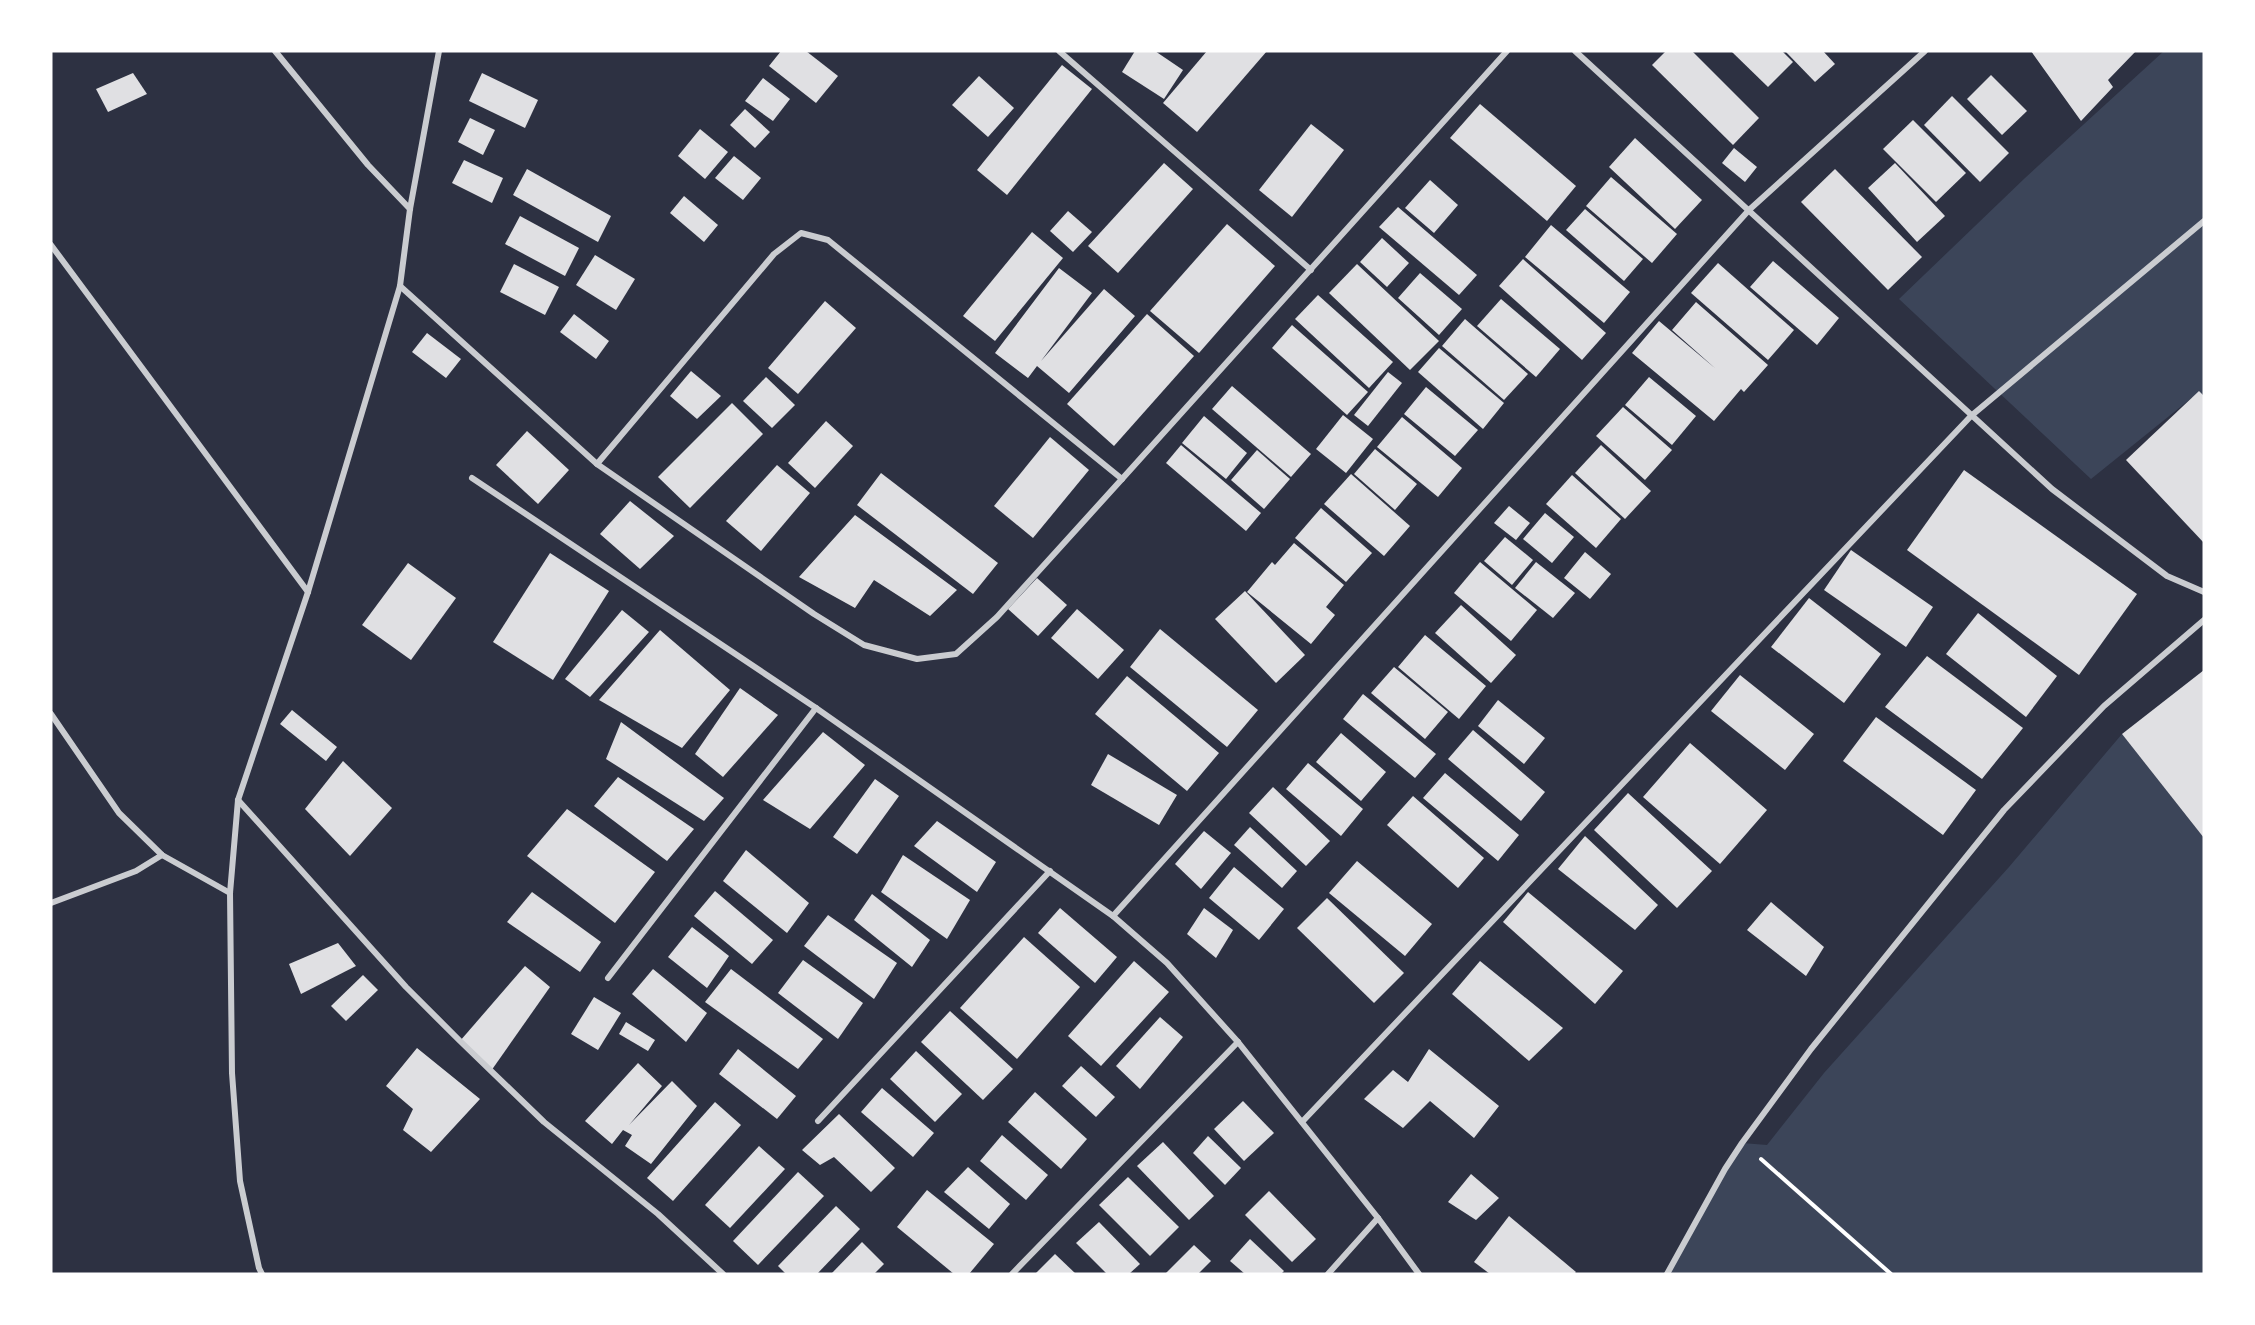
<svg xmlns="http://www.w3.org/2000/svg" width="2255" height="1325" font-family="Inter,sans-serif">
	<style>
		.green { fill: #3c4559 }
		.building { fill: #e0e0e3 }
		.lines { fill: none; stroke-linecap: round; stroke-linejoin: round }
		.path { stroke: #fff; stroke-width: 4 }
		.minor { stroke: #caccd0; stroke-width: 6 }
	</style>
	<rect width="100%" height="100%" fill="#2d3142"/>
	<g class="green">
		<path d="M2164 51H2204V396L2199 392 2091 479 1899 299 2025 178Z"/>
		<path d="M2122 734 2204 838V1274H1668L1742 1143 1767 1145 1824 1073 2009 867Z"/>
	</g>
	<g class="building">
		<path d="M781 51H806L838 76 816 103 769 66Z"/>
		<path d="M1135 51H1155L1183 70 1164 99 1122 72Z"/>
		<path d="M1207 51H1267L1197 132 1163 103Z"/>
		<path d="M1666 51H1692L1759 118 1733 145 1652 65Z"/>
		<path d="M1731 51H1782L1793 62 1768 87Z"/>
		<path d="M1785 51H1823L1835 64 1815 82Z"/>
		<path d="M2031 51H2136L2108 80 2113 87 2081 121Z"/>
		<path d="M1062 65 1092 89 1007 195 977 170Z"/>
		<path d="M133 73 147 94 108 112 96 89Z"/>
		<path d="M482 73 538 100 525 128 469 101Z"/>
		<path d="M1991 75 2027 111 2002 135 1967 99Z"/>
		<path d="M979 76 1014 108 988 137 952 105Z"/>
		<path d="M763 78 790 99 773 121 745 101Z"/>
		<path d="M1952 96 2009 153 1980 182 1924 125Z"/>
		<path d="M1480 104 1576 186 1547 221 1450 138Z"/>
		<path d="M745 109 770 132 755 148 730 125Z"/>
		<path d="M470 118 495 130 483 155 458 142Z"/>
		<path d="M1913 120 1966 173 1936 202 1883 149Z"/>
		<path d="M1311 124 1344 150 1292 217 1259 190Z"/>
		<path d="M700 129 728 152 705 179 678 156Z"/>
		<path d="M1635 138 1702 200 1675 229 1609 167Z"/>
		<path d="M1734 148 1757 167 1745 182 1722 163Z"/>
		<path d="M734 156 761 178 743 200 715 178Z"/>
		<path d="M464 160 503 178 492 203 452 183Z"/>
		<path d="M1164 163 1193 189 1118 273 1088 246Z"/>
		<path d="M1895 163 1945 216 1917 242 1868 188Z"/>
		<path d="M527 169 611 216 598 242 513 195Z"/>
		<path d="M1835 169 1922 257 1888 290 1801 202Z"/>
		<path d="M1611 177 1677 234 1652 263 1586 206Z"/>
		<path d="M1430 180 1458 205 1434 233 1405 208Z"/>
		<path d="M684 196 718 225 704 242 670 213Z"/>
		<path d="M1398 207 1477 275 1459 295 1379 227Z"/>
		<path d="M1585 209 1643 259 1624 281 1566 230Z"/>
		<path d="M1068 211 1092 232 1073 252 1050 231Z"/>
		<path d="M520 216 579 248 565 276 505 244Z"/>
		<path d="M1227 224 1275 266 1199 353 1150 311Z"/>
		<path d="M1551 225 1630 292 1604 323 1525 257Z"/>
		<path d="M1032 232 1063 258 995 341 963 316Z"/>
		<path d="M1382 238 1409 263 1387 287 1360 262Z"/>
		<path d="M595 255 635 279 616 310 576 285Z"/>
		<path d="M1523 259 1606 333 1582 360 1499 286Z"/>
		<path d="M1773 261 1839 318 1817 345 1750 287Z"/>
		<path d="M1718 263 1794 330 1768 360 1691 293Z"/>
		<path d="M514 264 559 287 545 315 500 292Z"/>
		<path d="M1357 264 1439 341 1410 370 1329 293Z"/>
		<path d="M1059 268 1092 293 1041 361 1104 289 1135 316 1069 393 1037 366 1028 378 995 353Z"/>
		<path d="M1420 273 1462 309 1439 335 1398 298Z"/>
		<path d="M1318 295 1393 362 1369 388 1295 319Z"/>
		<path d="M1501 299 1560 349 1536 377 1477 326Z"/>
		<path d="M825 301 856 328 798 394 768 368Z"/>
		<path d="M1696 302 1768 365 1744 392 1741 389 1714 421 1632 353 1659 321 1716 369 1672 330Z"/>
		<path d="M574 314 609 341 596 359 560 332Z"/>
		<path d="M1147 314 1194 356 1114 446 1067 404Z"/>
		<path d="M1465 319 1528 374 1504 400 1442 346Z"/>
		<path d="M1292 325 1368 392 1347 415 1272 348Z"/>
		<path d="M427 333 461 359 446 378 412 352Z"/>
		<path d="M1439 348 1504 403 1483 429 1418 372Z"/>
		<path d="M691 371 721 396 697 419 670 396Z"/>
		<path d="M1388 372 1402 383 1368 426 1354 415Z"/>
		<path d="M766 377 795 405 772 428 743 401Z"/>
		<path d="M1649 377 1696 416 1672 445 1625 405Z"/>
		<path d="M1232 386 1311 454 1291 477 1212 409Z"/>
		<path d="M1426 387 1478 430 1455 456 1404 414Z"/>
		<path d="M2199 391 2204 396V543L2126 460Z"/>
		<path d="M732 403 763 434 690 508 658 477Z"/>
		<path d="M1623 407 1672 450 1645 480 1596 436Z"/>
		<path d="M1343 415 1373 439 1346 473 1316 449Z"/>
		<path d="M1204 416 1247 453 1226 479 1182 443Z"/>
		<path d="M1402 417 1462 468 1438 497 1377 447Z"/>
		<path d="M826 421 853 446 815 488 788 463Z"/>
		<path d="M527 431 569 470 538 504 496 465Z"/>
		<path d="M1050 437 1089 470 1033 538 994 506Z"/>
		<path d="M1181 445 1261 513 1246 531 1166 463Z"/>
		<path d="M1601 445 1651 491 1625 519 1575 473Z"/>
		<path d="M1375 449 1417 484 1395 510 1354 474Z"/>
		<path d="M1257 450 1290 479 1264 509 1231 480Z"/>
		<path d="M777 465 810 493 761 551 726 521Z"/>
		<path d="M1964 470 2137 594 2079 675 1907 550Z"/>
		<path d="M881 473 998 563 973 594 857 505Z"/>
		<path d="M1351 474 1410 526 1384 556 1324 504Z"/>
		<path d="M1572 475 1621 519 1596 548 1546 504Z"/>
		<path d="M630 501 674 536 640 569 600 534Z"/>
		<path d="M1509 506 1530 523 1516 540 1494 523Z"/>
		<path d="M1321 508 1372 553 1346 582 1295 538Z"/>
		<path d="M1545 513 1574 537 1552 563 1523 539Z"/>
		<path d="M855 515 957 590 930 616 874 580 855 608 799 577Z"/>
		<path d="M1505 537 1533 560 1512 585 1484 561Z"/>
		<path d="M1294 543 1344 585 1326 607 1335 615 1311 644 1247 592 1272 562 1275 565Z"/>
		<path d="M1851 550 1933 607 1906 647 1824 590Z"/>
		<path d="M1585 552 1611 574 1590 599 1564 578Z"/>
		<path d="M550 553 609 591 553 680 493 642Z"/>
		<path d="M1480 562 1537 610 1511 641 1454 593Z"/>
		<path d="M1536 562 1575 593 1553 618 1515 588Z"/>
		<path d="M408 563 456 598 411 660 362 625Z"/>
		<path d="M1037 578 1067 605 1038 636 1008 609Z"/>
		<path d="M1245 591 1305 655 1276 683 1215 619Z"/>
		<path d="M1809 598 1881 654 1844 703 1771 647Z"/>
		<path d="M1461 605 1516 655 1491 683 1435 633Z"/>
		<path d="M1077 609 1124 650 1098 679 1051 638Z"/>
		<path d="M622 610 649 632 590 697 565 679Z"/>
		<path d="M1978 613 2057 676 2026 717 1946 654Z"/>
		<path d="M1160 629 1258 710 1227 747 1130 667Z"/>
		<path d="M660 630 730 690 682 748 599 700Z"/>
		<path d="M1425 635 1486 686 1459 719 1398 667Z"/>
		<path d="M1927 656 2023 728 1982 779 1885 707Z"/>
		<path d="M1394 667 1448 712 1425 739 1371 693Z"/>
		<path d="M2204 670V838L2122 734Z"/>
		<path d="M1740 675 1814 734 1785 770 1711 711Z"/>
		<path d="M1127 676 1219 753 1187 791 1095 714Z"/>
		<path d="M740 688 778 715 723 777 695 754Z"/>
		<path d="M1363 694 1436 754 1415 778 1343 719Z"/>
		<path d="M1498 700 1545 738 1524 764 1478 726Z"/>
		<path d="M292 710 337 747 326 761 280 724Z"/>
		<path d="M1876 717 1976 790 1943 835 1843 761Z"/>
		<path d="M621 722 724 798 704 821 606 759Z"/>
		<path d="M1473 730 1545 792 1521 821 1448 759Z"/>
		<path d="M823 732 865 765 810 829 763 800Z"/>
		<path d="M1341 733 1386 772 1361 801 1316 762Z"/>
		<path d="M1690 743 1767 810 1720 864 1643 797Z"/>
		<path d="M1108 754 1177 795 1159 825 1091 785Z"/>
		<path d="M343 761 392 808 350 856 305 809Z"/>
		<path d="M1308 763 1363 809 1341 836 1286 789Z"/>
		<path d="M1445 773 1519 835 1498 861 1423 798Z"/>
		<path d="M618 777 694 829 667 861 594 806Z"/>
		<path d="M875 779 899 796 857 854 833 837Z"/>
		<path d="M1273 787 1330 841 1306 866 1249 813Z"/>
		<path d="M1628 793 1712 871 1677 908 1594 830Z"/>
		<path d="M1413 796 1484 858 1458 888 1387 825Z"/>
		<path d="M567 809 655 872 615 923 527 856Z"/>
		<path d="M937 821 996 862 977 892 914 846Z"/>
		<path d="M1250 827 1297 871 1282 888 1234 845Z"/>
		<path d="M1204 831 1231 853 1201 889 1175 864Z"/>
		<path d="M1585 836 1658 905 1635 930 1558 869Z"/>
		<path d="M746 850 809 903 787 933 723 881Z"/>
		<path d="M903 855 970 900 947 939 881 892Z"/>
		<path d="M1357 861 1432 924 1405 956 1329 893Z"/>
		<path d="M1234 867 1284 909 1259 940 1209 898Z"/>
		<path d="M715 891 773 940 752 964 694 916Z"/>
		<path d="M532 892 601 942 580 972 507 922Z"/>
		<path d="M1528 892 1623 971 1595 1004 1503 922Z"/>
		<path d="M872 894 930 940 912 967 854 920Z"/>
		<path d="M1327 898 1404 973 1374 1003 1297 928Z"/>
		<path d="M1771 902 1824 947 1806 976 1747 930Z"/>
		<path d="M1060 908 1117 957 1095 983 1038 933Z"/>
		<path d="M1204 908 1233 930 1216 958 1187 934Z"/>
		<path d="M828 915 897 963 874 999 804 946Z"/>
		<path d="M692 927 729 956 707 988 668 957Z"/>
		<path d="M1024 937 1080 987 1017 1059 960 1008Z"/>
		<path d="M338 943 356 966 301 994 289 964Z"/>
		<path d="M803 960 863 1003 838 1039 778 993Z"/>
		<path d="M1134 961 1169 992 1101 1066 1068 1036Z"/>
		<path d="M1480 961 1563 1028 1529 1061 1452 994Z"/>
		<path d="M525 966 550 987 491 1071 460 1041Z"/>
		<path d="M653 969 707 1013 686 1042 632 994Z"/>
		<path d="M731 969 823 1039 798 1069 705 1002Z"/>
		<path d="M363 975 378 990 346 1021 331 1006Z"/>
		<path d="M594 997 621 1013 598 1050 571 1034Z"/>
		<path d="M950 1011 1013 1069 983 1100 921 1042Z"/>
		<path d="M1160 1017 1183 1037 1140 1089 1116 1066Z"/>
		<path d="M626 1022 655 1040 648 1051 619 1034Z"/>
		<path d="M417 1048 480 1099 431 1152 403 1130 413 1109 386 1086Z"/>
		<path d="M738 1049 796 1096 777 1119 719 1074Z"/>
		<path d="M1429 1049 1499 1106 1474 1138 1430 1101 1403 1128 1364 1099 1393 1070 1408 1082Z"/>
		<path d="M916 1051 962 1094 935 1122 890 1079Z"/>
		<path d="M638 1063 662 1086 629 1125 672 1081 697 1106 651 1164 625 1146 632 1135 623 1130 612 1144 585 1121Z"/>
		<path d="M1081 1066 1115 1097 1096 1117 1062 1086Z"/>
		<path d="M882 1088 934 1133 913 1157 861 1112Z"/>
		<path d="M1035 1092 1087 1139 1061 1169 1008 1122Z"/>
		<path d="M1243 1101 1274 1133 1244 1161 1214 1129Z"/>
		<path d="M715 1102 741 1125 673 1201 647 1178Z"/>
		<path d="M839 1114 895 1168 871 1192 834 1157 820 1165 802 1150Z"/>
		<path d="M1002 1135 1048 1175 1026 1200 980 1161Z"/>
		<path d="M1208 1136 1241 1168 1225 1185 1193 1153Z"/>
		<path d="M1163 1142 1214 1196 1189 1220 1137 1166Z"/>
		<path d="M759 1146 785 1169 730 1228 705 1205Z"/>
		<path d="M968 1167 1010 1204 989 1229 944 1192Z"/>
		<path d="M798 1172 824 1196 758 1265 733 1241Z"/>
		<path d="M1471 1174 1499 1198 1476 1220 1448 1202Z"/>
		<path d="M1128 1177 1179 1227 1150 1256 1099 1205Z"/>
		<path d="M927 1190 994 1244 969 1274H954L897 1227Z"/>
		<path d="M1269 1191 1316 1239 1292 1262 1245 1215Z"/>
		<path d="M836 1206 860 1229 817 1274H786L778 1266Z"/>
		<path d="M1509 1216 1576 1272 1574 1274H1490L1474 1262Z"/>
		<path d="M1099 1222 1140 1264 1129 1274H1107L1076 1243Z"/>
		<path d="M1250 1239 1284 1271 1281 1274H1245L1230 1261Z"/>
		<path d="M862 1242 884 1264 874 1274H831Z"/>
		<path d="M1194 1245 1211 1261 1198 1274H1165Z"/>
		<path d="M1055 1254 1076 1274H1035Z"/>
	</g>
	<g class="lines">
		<path class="path" d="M1761 1159 1891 1274"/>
		<g class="minor">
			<path d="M275 51 368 165 410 209"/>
			<path d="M1059 51 1311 270"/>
			<path d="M1575 51 2052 489 2167 576 2204 592"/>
			<path d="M51 245 308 592"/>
			<path d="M400 286 597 464 814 614 864 645 917 659 956 654 997 617 1122 479 1507 51"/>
			<path d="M597 464 774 254 801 233 828 240 1122 479"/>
			<path d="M472 478 816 708 1113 916 1167 963 1238 1042 1378 1218 1419 1274"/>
			<path d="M51 714 119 813 162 855 230 893"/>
			<path d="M238 800 406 987 460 1041 544 1122 658 1214 723 1274"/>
			<path d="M51 903 136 871 162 855"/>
			<path d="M1113 916 1749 210 1925 51"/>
			<path d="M608 978 816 708"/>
			<path d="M818 1121 1050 871"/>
			<path d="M1302 1122 1971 416 2204 221"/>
			<path d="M262 1274 259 1268 240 1181 232 1073 230 893 238 800 308 592 400 286 410 209 439 51"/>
			<path d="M1012 1274 1238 1042"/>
			<path d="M1328 1274 1378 1218"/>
			<path d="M1667 1274 1725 1169 1742 1143 1811 1049 2004 810 2104 706 2204 620"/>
		</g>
	</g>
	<rect width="2255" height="1325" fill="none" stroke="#ffffff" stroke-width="105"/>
</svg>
